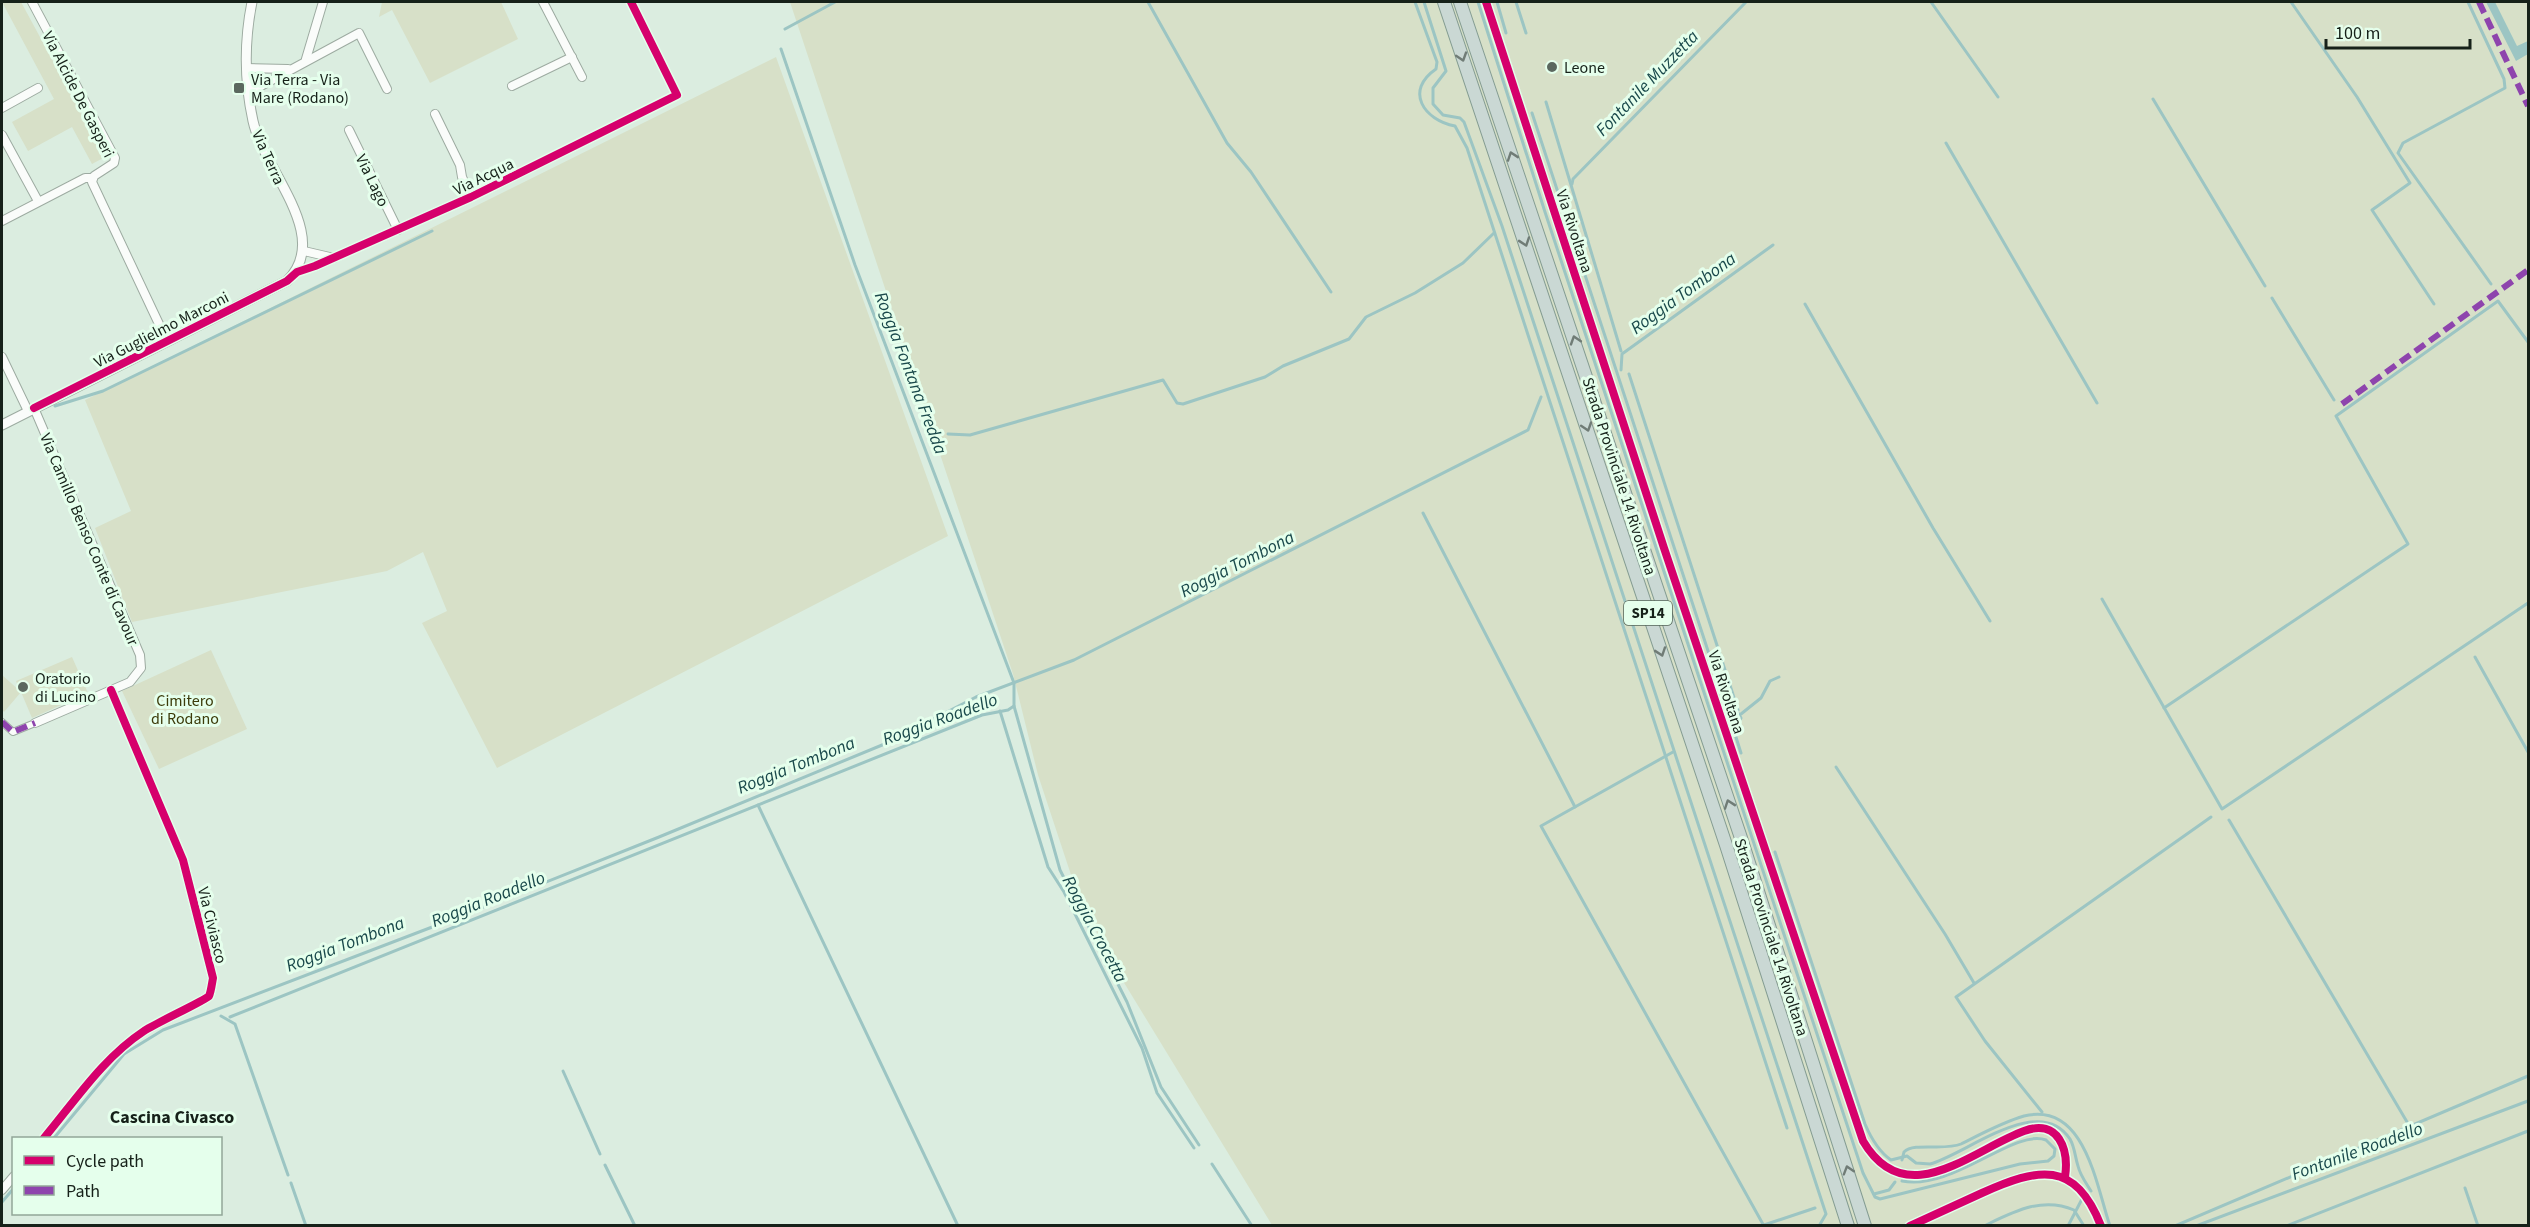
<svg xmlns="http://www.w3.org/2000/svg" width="2530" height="1227" viewBox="0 0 2530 1227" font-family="'Source Sans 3',sans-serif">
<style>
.green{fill:#d7e0c8}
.water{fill:#9cc5c3}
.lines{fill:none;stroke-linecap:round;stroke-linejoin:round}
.stream{stroke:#9cc5c3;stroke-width:3}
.pedestrian-casing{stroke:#9daba1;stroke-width:8}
.minor-casing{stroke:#9daba1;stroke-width:10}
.tertiary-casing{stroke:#9daba1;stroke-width:11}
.trunk-casing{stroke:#849c92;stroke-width:14}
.pedestrian{stroke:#fafcfa;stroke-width:6}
.minor{stroke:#fafcfa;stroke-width:8}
.tertiary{stroke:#fafcfa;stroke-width:9}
.trunk{stroke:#cad8d4;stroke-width:12}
.quiet{stroke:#8e44ad;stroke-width:6;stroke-dasharray:12 6;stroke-linecap:butt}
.cycleway-casing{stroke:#e5ffec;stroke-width:11}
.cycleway{stroke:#d6006c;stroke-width:8}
.oneway{stroke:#707c76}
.poi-dot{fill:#5b685f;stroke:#e5ffec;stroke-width:2}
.labels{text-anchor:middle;stroke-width:6;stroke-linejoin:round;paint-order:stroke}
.shield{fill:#e5ffec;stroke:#546458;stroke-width:1.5}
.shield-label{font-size:15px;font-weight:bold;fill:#162119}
.poi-label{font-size:16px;fill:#162119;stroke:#e5ffec;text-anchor:start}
.street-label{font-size:16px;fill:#162119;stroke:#e5ffec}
.park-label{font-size:16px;fill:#3c3b0a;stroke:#e5ffec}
.water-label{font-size:18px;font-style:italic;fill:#1a494b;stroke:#e5ffec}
.neighbourhood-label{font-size:18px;font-weight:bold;fill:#162119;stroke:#e5ffec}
</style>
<rect width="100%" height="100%" fill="#dbede0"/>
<g class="green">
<polygon points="2,2 21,2 105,157 92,164 72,127 28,151 12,122 54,99"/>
<polygon points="382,2 501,2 518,39 430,83 392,10 379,17"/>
<polygon points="790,2 2528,2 2528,1225 1272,1225 1112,963 1076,890 1038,775 1013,674"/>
<polygon points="776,57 948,536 497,768 422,623 447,611 423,552 387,571 132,622 95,528 131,511 85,400"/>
<polygon points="211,650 247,729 159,769 122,691"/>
<polygon points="72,657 88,693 32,718 21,692 4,712 2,709 2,675 20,691 16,681"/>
</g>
<polygon class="water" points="2486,2 2495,2 2517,46 2528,41 2528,54 2516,61"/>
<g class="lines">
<g class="stream">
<polyline points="1148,2 1227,143 1251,172 1331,292"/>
<path d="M1415 2 1437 62 1436 69C1404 91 1424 120 1455 126L1467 148 1787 1128"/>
<polyline points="1424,2 1446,71 1433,88 1433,104 1443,115 1460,118 1464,122 1502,226 1826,1214 1819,1226"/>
<path d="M1478 2 1545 212 1863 1173 1875 1197 1880 1199 2020 1164 2048 1161 2054 1156 2055 1149 2046 1140C2014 1128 1953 1191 1902 1181"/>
<polyline points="1497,2 1506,33"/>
<polyline points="1516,2 1526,33"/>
<polyline points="1931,2 1998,97"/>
<polyline points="2291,2 2357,97 2410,183 2372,210 2434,304"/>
<polyline points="2468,2 2504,79 2505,88 2403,143 2398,153 2491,284"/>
<polyline points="785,29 835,2"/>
<polyline points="781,49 855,265 1014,683 1014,706"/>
<polyline points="2153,99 2265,286"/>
<polyline points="1546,102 1621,351"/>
<polyline points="1532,113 1728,712 1738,713 1741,718 1734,731 1741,753"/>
<polyline points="1946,143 2097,403"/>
<polyline points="1572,184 1573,179 1746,2"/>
<polyline points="2272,298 2334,400"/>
<polyline points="1805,304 1933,528 1990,621"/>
<polyline points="1621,370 1622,354 1773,245"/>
<polyline points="1629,374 1738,710"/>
<polyline points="55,406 103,391 432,231"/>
<polyline points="948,434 970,435 1163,380 1177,403 1183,404 1265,377 1283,366 1349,339 1366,317 1415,293 1463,263 1494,233"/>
<polyline points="1423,513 1575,807"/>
<polyline points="2102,599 2222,809 2528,603"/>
<polyline points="2475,657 2528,752"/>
<polyline points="2164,708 2408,544 2336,416 2498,301 2528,342"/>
<polyline points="1000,711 1048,867 1064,892 1142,1048 1157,1093 1194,1148"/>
<polyline points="1741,714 1761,698 1770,681 1779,677"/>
<polyline points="1673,752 1541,826 1764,1226"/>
<polyline points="1836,767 1945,934 1974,983"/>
<polyline points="758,805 958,1226"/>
<polyline points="2229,820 2410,1127"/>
<path d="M1775 852 1865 1124C1871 1138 1878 1151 1891 1160L1907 1156 1916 1163 1930 1164C1967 1154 2039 1092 2070 1139 2075 1148 2075 1157 2078 1166 2080 1175 2086 1183 2091 1191"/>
<polyline points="221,1016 235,1024 288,1175"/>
<polyline points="230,1017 982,715 1008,710 1014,706 1060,870 1127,1002 1161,1087 1199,1145"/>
<polyline points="563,1071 600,1154"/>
<polyline points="2042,1112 1985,1041 1956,997 2211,817"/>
<polyline points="54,1138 124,1054 163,1030 461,916 659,837 887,743 976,697 1074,660 1528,430 1541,397"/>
<path d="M1902 1160 1904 1152C1914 1142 1945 1151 1961 1144 1981 1134 2003 1122 2024 1116 2085 1101 2096 1185 2110 1226"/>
<polyline points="1212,1164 1252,1226"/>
<polyline points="605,1165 635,1226"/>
<polyline points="291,1183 306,1226"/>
<polyline points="2465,1188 2478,1226"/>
<polyline points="1874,1194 1889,1190 1895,1182"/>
<polyline points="2,1202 14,1188"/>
<polyline points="1764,1225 1815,1208"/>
<path d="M1984 1226C2013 1212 2042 1196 2074 1210L2084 1226"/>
<polyline points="2068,1226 2082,1199"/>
<polyline points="2175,1226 2528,1076"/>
<polyline points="2196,1226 2528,1101"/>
<polyline points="2286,1226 2528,1131"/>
</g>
<g class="pedestrian-casing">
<polyline id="pedestrian" points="2,722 13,732 35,723"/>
</g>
<g class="minor-casing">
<g id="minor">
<polyline points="32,2 115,158 114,163 94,176 92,182 167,341"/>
<polyline points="543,2 582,77"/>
<path d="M1486 2 1664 548 1863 1141C1906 1214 1972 1150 2024 1131 2059 1118 2069 1150 2065 1177"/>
<polyline points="306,59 323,2"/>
<polyline points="246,68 288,69"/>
<polyline points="512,86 572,57"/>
<polyline points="248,93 359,33 387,89"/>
<polyline points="2,108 38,88"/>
<polyline points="435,114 460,165 462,177 471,197"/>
<polyline points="349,130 398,230"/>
<polyline points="2,135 38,201"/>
<polyline points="2,221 85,178 92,178"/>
<polyline points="304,251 334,258"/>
<polyline points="297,272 315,266 471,197 677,95 631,2"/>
<polyline points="2,357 28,411"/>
<polyline points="34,408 140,655 141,668 130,682 35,723"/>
<path d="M44 1138C75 1101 103 1058 144 1031 154 1024 206 1000 209 996 211 992 212 983 213 978L183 860 111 690"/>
<polyline points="2,1190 14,1176"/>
<path d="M1910 1226C1934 1215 1958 1204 1982 1193 2038 1168 2075 1159 2101 1226"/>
</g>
</g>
<g class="tertiary-casing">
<path id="tertiary" d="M2 425 287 281C333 236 264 171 253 121 244 80 244 42 252 2"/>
</g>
<g class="trunk-casing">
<g id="trunk">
<polyline points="1444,2 1726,845 1848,1226"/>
<polyline points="1460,2 1741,838 1865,1226"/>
</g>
</g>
<use href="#pedestrian" class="pedestrian"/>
<use href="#minor" class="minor"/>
<use href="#tertiary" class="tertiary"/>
<use href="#trunk" class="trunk"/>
<g class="quiet">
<polyline points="2479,2 2528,106"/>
<polyline points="2342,404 2528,270"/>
<polyline points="2,722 13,732 35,723"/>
</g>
<g class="cycleway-casing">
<g id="cycleway">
<path d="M1486 2 1664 548 1863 1141C1906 1214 1972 1150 2024 1131 2059 1118 2069 1150 2065 1177"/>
<polyline points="34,408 287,281 297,272 315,266 471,197 677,95 631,2"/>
<path d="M44 1138C75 1101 103 1058 144 1031 154 1024 206 1000 209 996 211 992 212 983 213 978L183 860 111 690"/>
<path d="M1910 1226C1934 1215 1958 1204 1982 1193 2038 1168 2075 1159 2101 1226"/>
</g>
</g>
<use href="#cycleway" class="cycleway"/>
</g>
<defs><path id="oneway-chevron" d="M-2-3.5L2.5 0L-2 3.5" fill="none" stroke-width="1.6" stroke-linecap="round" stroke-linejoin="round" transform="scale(1.5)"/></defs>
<g class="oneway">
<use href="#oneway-chevron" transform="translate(1462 57) rotate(72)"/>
<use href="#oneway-chevron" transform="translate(1512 156) rotate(-109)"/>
<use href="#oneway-chevron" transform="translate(1525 242) rotate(71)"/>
<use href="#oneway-chevron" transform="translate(1575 340) rotate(-108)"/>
<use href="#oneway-chevron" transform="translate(1587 427) rotate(72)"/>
<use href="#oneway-chevron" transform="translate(1661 652) rotate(71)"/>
<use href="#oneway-chevron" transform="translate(1729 804) rotate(-109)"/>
<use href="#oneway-chevron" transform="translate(1848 1170) rotate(-107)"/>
</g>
<g class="poi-dot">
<circle cx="1552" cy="67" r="6"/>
<rect x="233" y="82" width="12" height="12" rx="3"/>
<circle cx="23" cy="687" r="6"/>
</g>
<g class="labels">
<rect class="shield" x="1624" y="601" width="48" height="24" rx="4.5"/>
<g class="shield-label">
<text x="1648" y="618">SP14</text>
</g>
<g class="poi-label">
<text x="1564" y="73">Leone</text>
<text x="251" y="85">Via Terra - Via<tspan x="251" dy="18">Mare (Rodano)</tspan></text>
<text x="35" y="684">Oratorio<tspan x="35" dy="18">di Lucino</tspan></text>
</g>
<g class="street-label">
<text transform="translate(79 94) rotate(63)" y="6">Via Alcide De Gasperi</text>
<text transform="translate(269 157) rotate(66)" y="6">Via Terra</text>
<text transform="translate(483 176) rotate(-26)" y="6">Via Acqua</text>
<text transform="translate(373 180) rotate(64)" y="6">Via Lago</text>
<text transform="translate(1575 231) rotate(72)" y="6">Via Rivoltana</text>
<text transform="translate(161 329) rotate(-27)" y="6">Via Guglielmo Marconi</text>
<text transform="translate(1620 476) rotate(72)" y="6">Strada Provinciale 14 Rivoltana</text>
<text transform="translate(90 539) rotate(67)" y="6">Via Camillo Benso Conte di Cavour</text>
<text transform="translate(1727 692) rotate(72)" y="6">Via Rivoltana</text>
<text transform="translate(213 925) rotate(76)" y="6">Via Civiasco</text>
<text transform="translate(1772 937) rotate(72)" y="6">Strada Provinciale 14 Rivoltana</text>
</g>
<g class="park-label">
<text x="185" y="706">Cimitero<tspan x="185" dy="18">di Rodano</tspan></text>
</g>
<g class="water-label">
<text transform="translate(1647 83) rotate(-46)" y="6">Fontanile Muzzetta</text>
<text transform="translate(1683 293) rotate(-36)" y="6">Roggia Tombona</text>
<text transform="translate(911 373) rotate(69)" y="6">Roggia Fontana Fredda</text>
<text transform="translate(1237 564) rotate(-27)" y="6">Roggia Tombona</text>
<text transform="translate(940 719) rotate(-20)" y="6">Roggia Roadello</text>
<text transform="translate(796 765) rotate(-22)" y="6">Roggia Tombona</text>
<text transform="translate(488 899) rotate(-22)" y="6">Roggia Roadello</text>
<text transform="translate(1095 929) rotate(62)" y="6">Roggia Crocetta</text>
<text transform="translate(345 944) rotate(-21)" y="6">Roggia Tombona</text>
<text transform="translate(2357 1151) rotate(-20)" y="6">Fontanile Roadello</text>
</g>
<g class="neighbourhood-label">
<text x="172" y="1123">Cascina Civasco</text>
</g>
</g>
<rect width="2530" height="1227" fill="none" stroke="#162119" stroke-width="6"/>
<rect x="12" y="1137" width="210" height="78" fill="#e5ffec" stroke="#92a698" stroke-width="1.5"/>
<rect x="24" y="1156" width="30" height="9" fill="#d6006c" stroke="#92a698" stroke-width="1.5"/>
<text x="66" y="1167" font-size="18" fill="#162119">Cycle path</text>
<rect x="24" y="1186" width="30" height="9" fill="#8e44ad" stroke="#92a698" stroke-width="1.5"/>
<text x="66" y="1197" font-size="18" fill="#162119">Path</text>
<path d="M2326 39v9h144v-9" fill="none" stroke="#162119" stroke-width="3"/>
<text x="2335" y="39" font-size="18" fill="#162119" stroke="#e5ffec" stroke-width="4.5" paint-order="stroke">100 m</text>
</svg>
